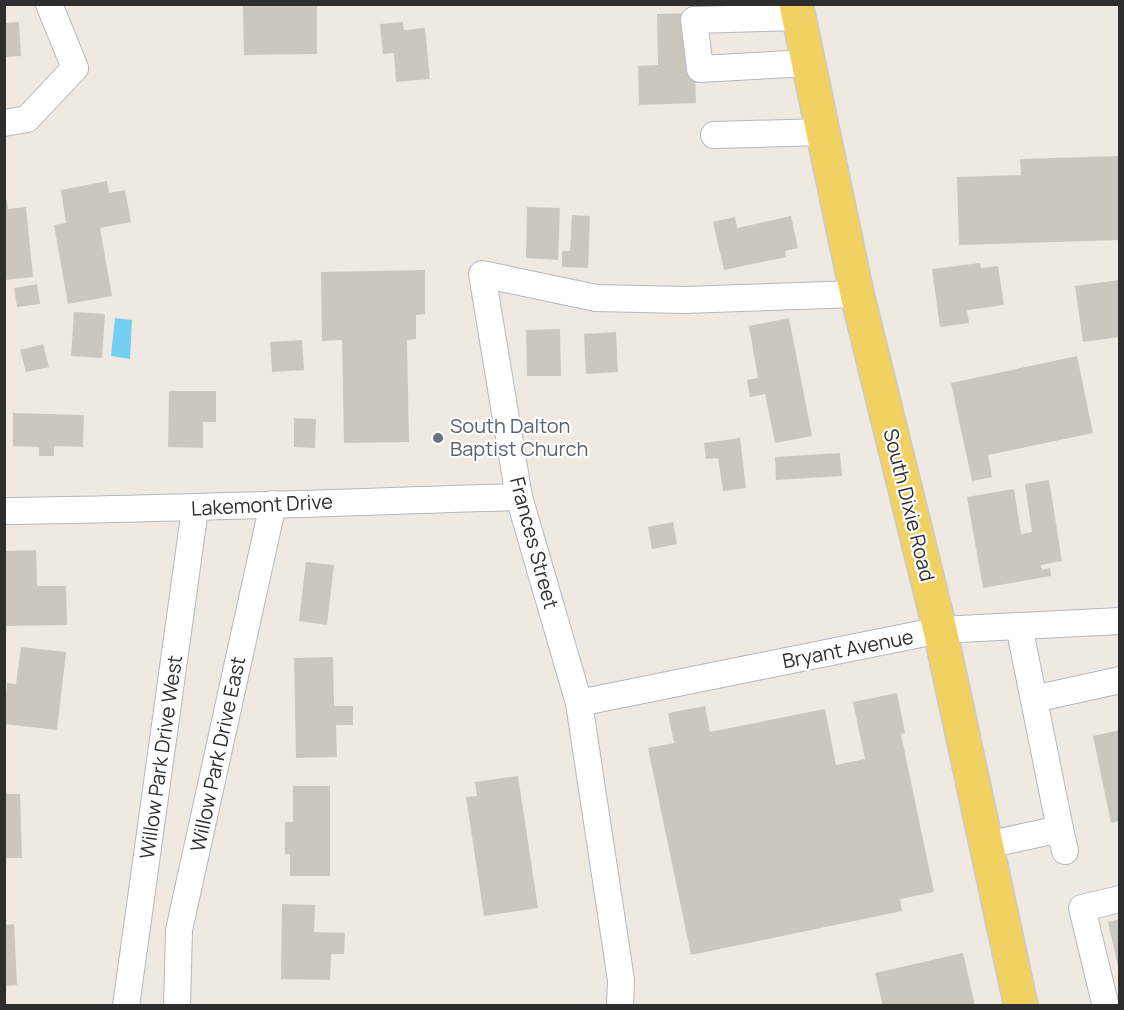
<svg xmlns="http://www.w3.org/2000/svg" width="1124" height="1010" viewBox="0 0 1124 1010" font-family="Manrope,sans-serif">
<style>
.water{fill:#75cff0}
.building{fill:#cbc7bf}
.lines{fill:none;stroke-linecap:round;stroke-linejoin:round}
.minor-casing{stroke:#b4b7c1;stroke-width:28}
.major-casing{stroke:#c9c9c9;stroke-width:36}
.minor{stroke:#fff;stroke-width:26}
.major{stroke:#f2d163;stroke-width:33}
.worship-dot{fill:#6b7280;stroke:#fff;stroke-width:2}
.labels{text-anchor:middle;stroke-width:4.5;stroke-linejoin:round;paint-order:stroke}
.worship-label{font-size:20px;fill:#5b616d;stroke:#fff;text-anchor:start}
.street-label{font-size:20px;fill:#2e2e2e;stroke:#fff}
</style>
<rect width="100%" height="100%" fill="#efe9e1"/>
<polygon class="water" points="115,318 132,320 130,359 111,356"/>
<g class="building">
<polygon points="243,5 317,5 317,54 244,55"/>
<polygon points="693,13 696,103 639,105 638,66 658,65 657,14"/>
<polygon points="19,22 21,56 4,57 4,23"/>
<polygon points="403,22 404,30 425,28 430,79 396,82 394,53 383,54 380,24"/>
<polygon points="1120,156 1120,240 959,245 957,177 1021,175 1020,159"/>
<polygon points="107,181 109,193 125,190 131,222 100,228 112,296 68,304 54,225 66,223 61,190"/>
<polygon points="4,200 7,200 8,209 26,207 33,277 4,280"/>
<polygon points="527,207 560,208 558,260 526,258"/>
<polygon points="572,215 590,216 588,268 562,267 562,251 570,251"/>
<polygon points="791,216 798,248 785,251 786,257 724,270 713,222 735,217 737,228"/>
<polygon points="980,263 981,268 998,266 1004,305 967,310 969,323 940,327 932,269"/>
<polygon points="425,270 425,314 416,315 416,339 407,340 409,442 344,443 342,340 322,341 321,272"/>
<polygon points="1120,280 1120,337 1083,342 1075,286"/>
<polygon points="37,284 40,304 17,307 14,288"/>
<polygon points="74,312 105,314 102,358 71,356"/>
<polygon points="789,318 812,436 775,443 765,394 750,397 747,380 758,378 749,326"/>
<polygon points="560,329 561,376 527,376 526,330"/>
<polygon points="616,332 618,372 586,374 584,334"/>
<polygon points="302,340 304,370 272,372 270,342"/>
<polygon points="43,344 49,367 26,372 20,350"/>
<polygon points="1077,356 1093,433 988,455 992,477 972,481 951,383"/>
<polygon points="169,391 216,391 216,422 203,422 203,448 168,447"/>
<polygon points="13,413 84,415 83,447 54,446 54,456 39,456 39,447 13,446"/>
<polygon points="294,418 316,419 315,448 294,447"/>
<polygon points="740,438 746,488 723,491 718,458 706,459 704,443"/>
<polygon points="840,453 842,476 776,480 775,457"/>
<polygon points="1049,480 1062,561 1041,565 1042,570 1050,568 1051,576 983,588 967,497 1014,489 1021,534 1032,532 1025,484"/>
<polygon points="673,522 677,544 652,549 648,527"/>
<polygon points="36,550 37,586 66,586 67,625 5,626 5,551"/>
<polygon points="306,562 334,565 327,625 299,621"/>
<polygon points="21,647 66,652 57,730 4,724 7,683 16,684"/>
<polygon points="333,657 334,706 353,706 353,725 336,725 337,757 296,758 294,658"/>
<polygon points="897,693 905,733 901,734 934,892 900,899 902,911 691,955 648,748 674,743 668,713 705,706 710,732 825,709 836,765 865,759 853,702"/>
<polygon points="1120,730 1120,821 1111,823 1093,736"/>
<polygon points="518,776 538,908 484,916 466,797 477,796 475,782"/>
<polygon points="293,786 330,786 330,876 290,876 290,854 285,854 285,822 293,822"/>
<polygon points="4,794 20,794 22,858 4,858"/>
<polygon points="282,904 315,905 314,932 345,933 344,954 331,954 330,980 281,979"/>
<polygon points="1120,919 1120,971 1119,971 1108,922"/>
<polygon points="14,924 17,985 4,986 4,925"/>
<polygon points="963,953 975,1006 883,1006 875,973"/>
</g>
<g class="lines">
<g class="minor-casing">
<g id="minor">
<polyline points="799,17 694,20 700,69 809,63"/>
<polyline points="4,123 27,119 75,68 49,4"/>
<polyline points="714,135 823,132"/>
<path d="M4 511C176 509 347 502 519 497"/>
<polyline points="1034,699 1120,680"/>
<polyline points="579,703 940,630 1120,621"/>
<polyline points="1060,829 1065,851"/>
<polyline points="987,845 1060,829 1019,626"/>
<polyline points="1105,1003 1082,908 1120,899"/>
<polyline points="126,1006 195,509"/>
<polyline points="177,1006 179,930 273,504"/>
<polyline points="620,1006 621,980 579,703 519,497 482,274 596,298 684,300 857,294"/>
</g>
</g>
<g class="major-casing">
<polyline id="major" points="796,4 857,294 940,630 1021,1006"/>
</g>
<use href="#minor" class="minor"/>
<use href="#major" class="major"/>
</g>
<circle class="worship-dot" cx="438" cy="438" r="6"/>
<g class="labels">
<g class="worship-label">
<text x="450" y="433">South Dalton<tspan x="450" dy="23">Baptist Church</tspan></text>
</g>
<g class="street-label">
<text transform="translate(262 505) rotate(-3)" y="7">Lakemont Drive</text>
<text transform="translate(909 505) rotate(76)" y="7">South Dixie Road</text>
<text transform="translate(534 543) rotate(75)" y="7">Frances Street</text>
<text transform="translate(848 649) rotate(-11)" y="7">Bryant Avenue</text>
<text transform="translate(218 754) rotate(-78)" y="7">Willow Park Drive East</text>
<text transform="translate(161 757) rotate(-82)" y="7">Willow Park Drive West</text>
</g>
</g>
<rect width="1124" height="1010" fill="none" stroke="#2e2e2e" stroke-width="12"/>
</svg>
